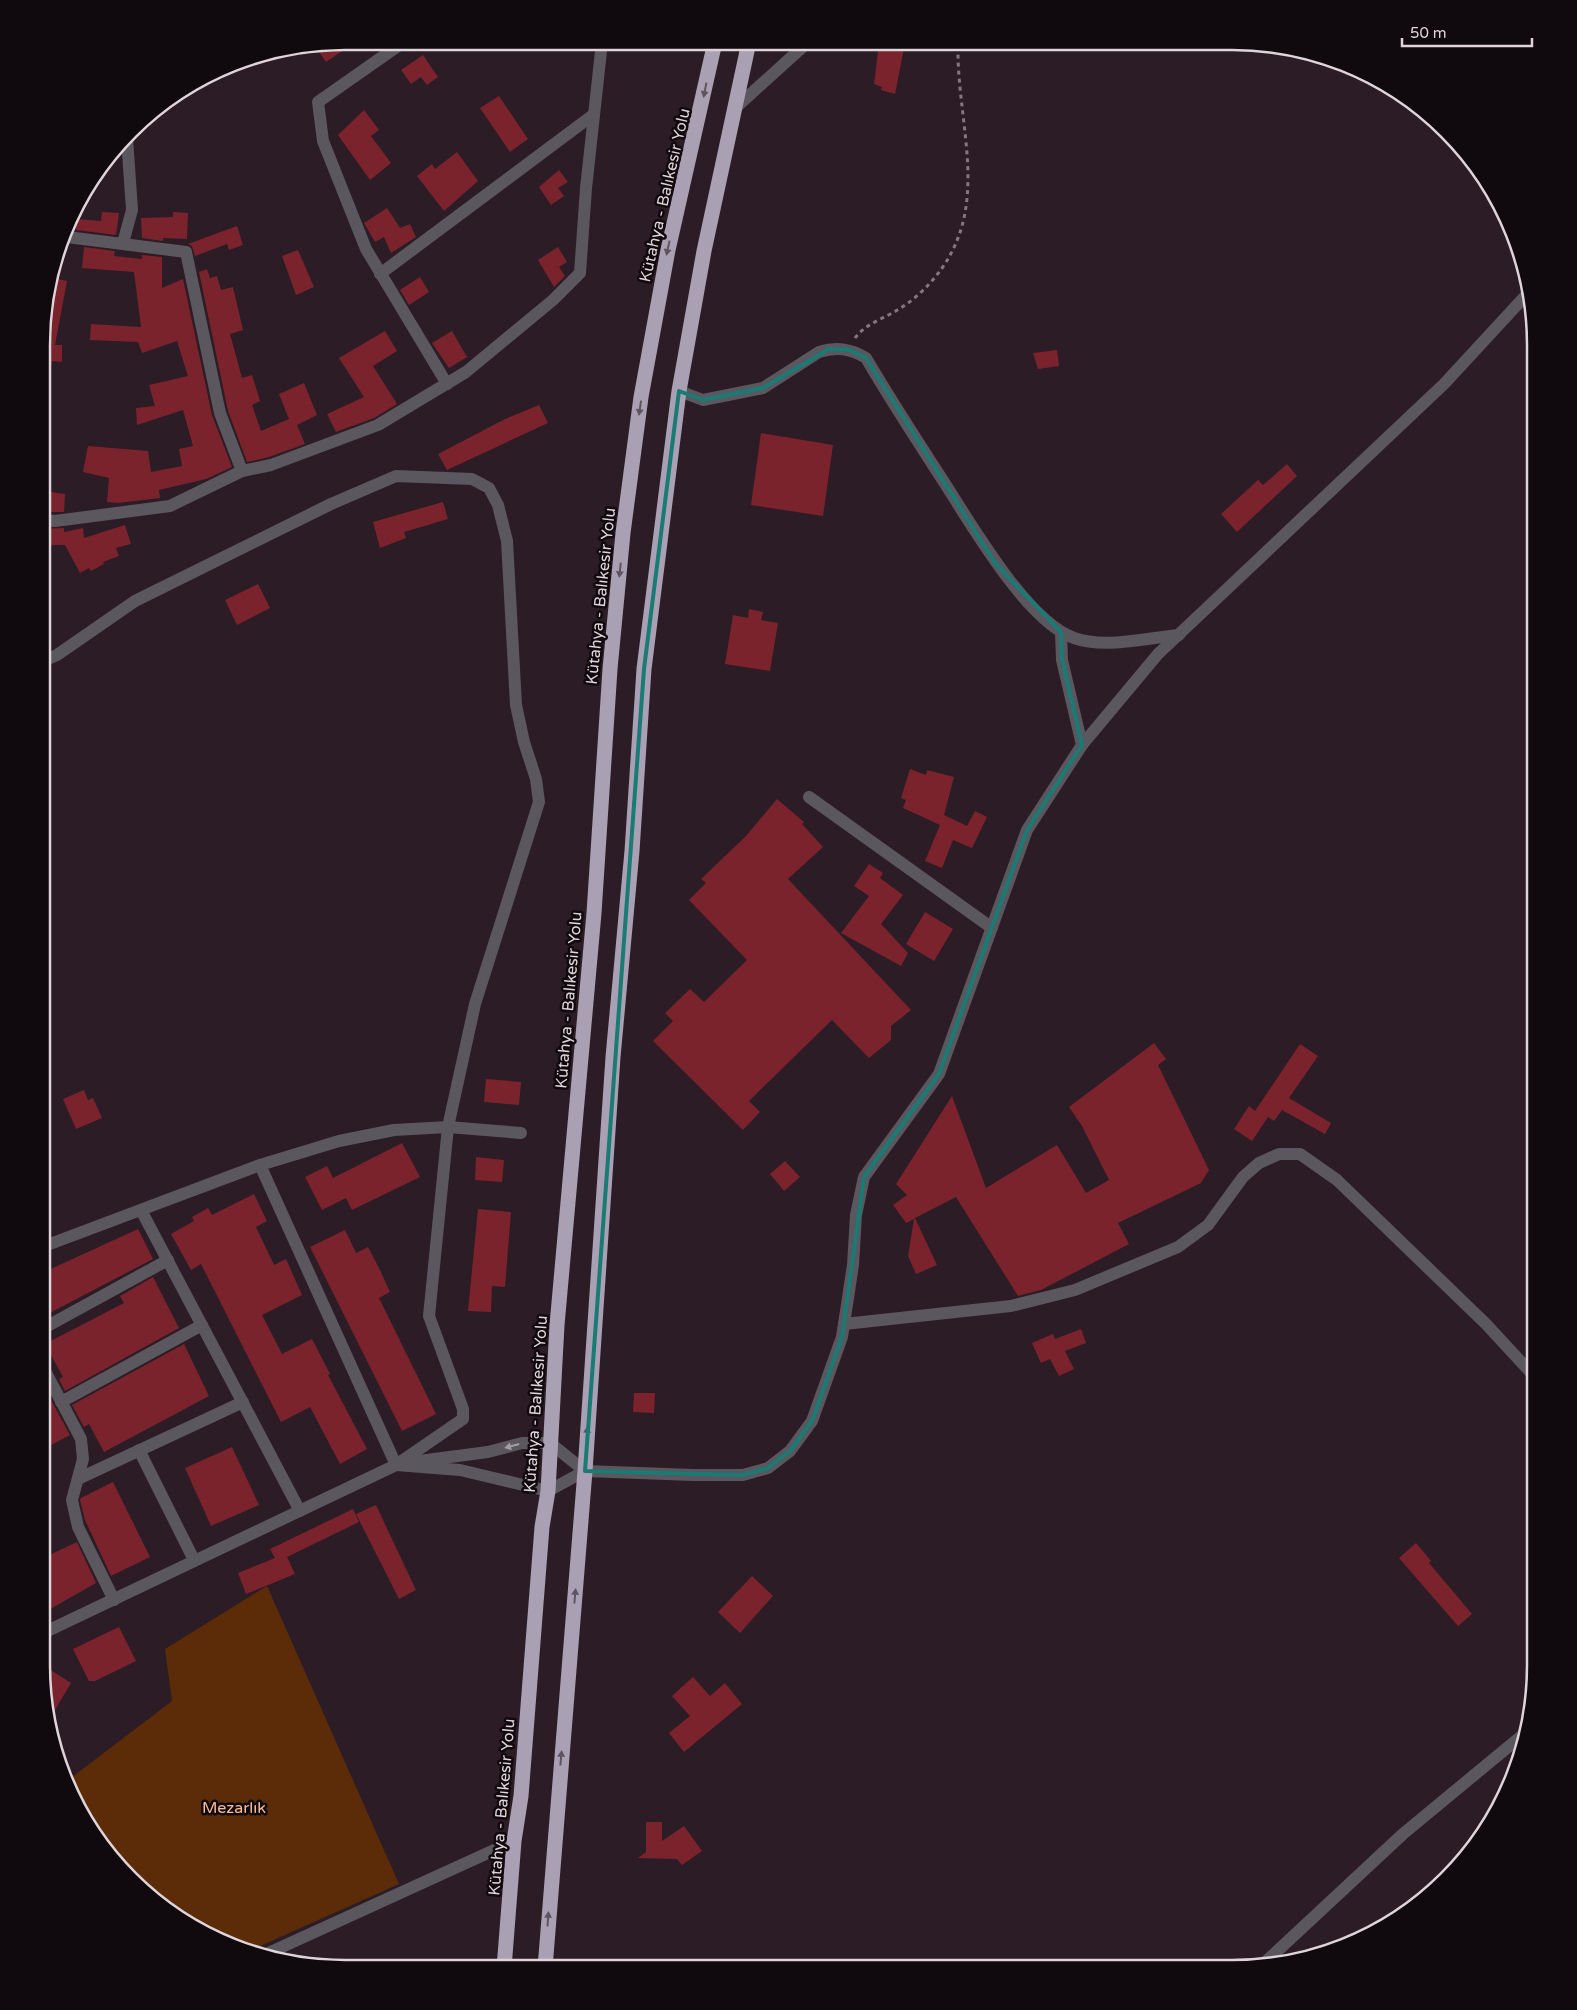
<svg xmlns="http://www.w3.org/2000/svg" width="1577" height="2010" viewBox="0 0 1577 2010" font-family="'Varela Round',sans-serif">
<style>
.green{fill:#5c2c08}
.building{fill:#7b232d}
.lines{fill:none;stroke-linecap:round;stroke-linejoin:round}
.path{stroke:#85777e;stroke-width:3;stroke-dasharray:4 4;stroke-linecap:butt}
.minor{stroke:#5b575e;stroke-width:12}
.highway{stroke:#aaa0b3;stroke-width:15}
.oneway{fill:#5d5460}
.oneway2{fill:#a49ca2}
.marked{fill:none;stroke:#197b73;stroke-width:4;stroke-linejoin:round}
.labels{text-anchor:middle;stroke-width:5;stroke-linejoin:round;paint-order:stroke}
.street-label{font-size:16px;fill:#dfd4d9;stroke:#10090d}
.park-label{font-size:16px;fill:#fbbb94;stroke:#10090d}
.rim{fill:none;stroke:#dfd4d9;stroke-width:2.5}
</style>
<rect width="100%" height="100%" fill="#2c1c25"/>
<polygon class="green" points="267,1586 399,1884 247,1952 177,1918 117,1865 82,1816 67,1781 172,1701 165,1649"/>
<g class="building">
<polygon points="345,41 357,41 326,62 315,46"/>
<polygon points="879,43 905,43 895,94 881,90 882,87 874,84"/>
<polygon points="423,55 438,77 427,85 421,77 411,84 401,70"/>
<polygon points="499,96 528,139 510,152 480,108"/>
<polygon points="364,110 379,130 371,136 391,163 370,180 338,135"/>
<polygon points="457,152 478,181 444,211 417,176 432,164 435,169"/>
<polygon points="559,170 568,182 558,188 564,196 551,205 539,187"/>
<polygon points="387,208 400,228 410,224 416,237 391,253 384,237 375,242 364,223"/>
<polygon points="102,212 119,213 116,235 76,230 76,219 101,221"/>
<polygon points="173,212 188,213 187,239 163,238 163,241 142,238 141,218 173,217"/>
<polygon points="237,226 243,245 229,250 227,244 195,256 192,246 188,244"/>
<polygon points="84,247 115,251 114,256 142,259 142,255 162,257 162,288 183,279 212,415 232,467 206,479 159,490 160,498 118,503 107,502 109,478 83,472 88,446 148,451 151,472 182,466 179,449 193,446 183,410 137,425 136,408 155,406 149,385 188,376 177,341 142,353 138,342 90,340 91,324 141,327 134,272 82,268"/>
<polygon points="558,247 567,262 559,267 565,276 554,287 538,260"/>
<polygon points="298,250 314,287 296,295 282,256"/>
<polygon points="207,269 210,278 217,276 221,290 233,287 243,330 230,334 242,378 252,375 260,401 252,405 261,431 289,419 279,394 304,383 317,415 297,425 305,444 269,457 247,462 228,411 199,272"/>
<polygon points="420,277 429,292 409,305 400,290"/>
<polygon points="53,278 67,281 55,345 62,345 62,362 52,361 51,368 44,367 44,305"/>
<polygon points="385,331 397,351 373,366 397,404 374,418 336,432 327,414 364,397 339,358"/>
<polygon points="452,331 467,357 449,368 432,343"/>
<polygon points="1057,350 1059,366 1038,369 1033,353"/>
<polygon points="539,405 548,423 447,470 438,454 505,419"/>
<polygon points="761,433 833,445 823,516 751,505"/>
<polygon points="1287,464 1297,476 1237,532 1221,514 1258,480 1263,485"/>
<polygon points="51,492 65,494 64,512 50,512"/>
<polygon points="443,502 448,519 404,532 406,538 380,548 373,522"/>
<polygon points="125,525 131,544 116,548 119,556 103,562 104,564 91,571 89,568 80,573 65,545 43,545 43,529 64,528 64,532 83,528 84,538"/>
<polygon points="258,584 270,608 237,625 225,600"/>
<polygon points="749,609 763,612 761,620 778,623 770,671 725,664 733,615 748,618"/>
<polygon points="910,769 926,775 927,770 954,777 944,815 967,826 975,811 987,817 972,848 953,840 942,868 925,861 940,825 903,808 906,800 901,798"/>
<polygon points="777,799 804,822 802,824 823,847 788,879 911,1010 891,1026 891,1040 869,1058 832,1020 749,1101 760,1112 743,1130 653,1041 673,1021 665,1013 690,989 704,1002 747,960 689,900 706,883 701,879 746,836"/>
<polygon points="869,864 883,873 880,878 903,895 881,924 908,953 901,966 841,933 869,896 854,886"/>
<polygon points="925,912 953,929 934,961 906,944"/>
<polygon points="1154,1043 1166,1059 1158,1065 1209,1170 1201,1183 1118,1223 1129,1244 1041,1290 1018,1296 956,1197 915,1218 937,1265 916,1274 908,1256 914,1219 906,1223 893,1205 907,1195 896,1184 952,1096 986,1188 1057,1145 1086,1193 1109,1180 1082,1126 1069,1107"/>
<polygon points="1300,1044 1318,1056 1289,1098 1331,1123 1325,1134 1282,1110 1274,1121 1268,1117 1252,1141 1234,1129 1249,1106 1255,1111"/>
<polygon points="486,1079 521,1082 519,1105 484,1102"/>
<polygon points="84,1090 88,1100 93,1098 102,1118 76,1129 63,1099"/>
<polygon points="402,1143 420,1177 352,1210 346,1198 322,1210 305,1177 327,1166 333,1178"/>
<polygon points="476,1157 504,1160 502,1182 475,1180"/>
<polygon points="785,1161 800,1177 784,1191 770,1174"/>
<polygon points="254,1194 267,1221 256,1227 274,1265 286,1259 302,1295 262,1315 282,1354 312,1339 330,1374 328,1375 367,1449 340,1464 310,1407 281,1422 201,1264 191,1270 171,1234 194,1221 192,1217 208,1208 212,1215"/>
<polygon points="478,1209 511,1212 505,1287 492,1286 491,1312 468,1311"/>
<polygon points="138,1229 153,1259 42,1317 42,1273"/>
<polygon points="345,1230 356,1253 368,1247 380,1270 390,1292 379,1298 436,1414 402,1431 310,1247"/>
<polygon points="153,1277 179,1328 65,1391 59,1379 63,1377 45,1344 124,1303 120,1296"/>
<polygon points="1081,1329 1086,1343 1065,1351 1074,1369 1059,1376 1050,1359 1041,1363 1032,1343 1053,1334 1055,1339"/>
<polygon points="184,1344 209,1396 104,1452 89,1424 84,1427 72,1405"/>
<polygon points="44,1387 70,1435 42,1450 42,1388"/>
<polygon points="634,1393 655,1393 654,1413 633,1412"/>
<polygon points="232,1447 259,1505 211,1526 185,1468"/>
<polygon points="113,1482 150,1557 111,1576 85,1520 80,1500 81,1498"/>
<polygon points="376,1505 416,1590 399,1599 356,1514"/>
<polygon points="353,1509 359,1522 287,1557 295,1574 246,1594 238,1573 275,1558 270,1549"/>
<polygon points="77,1542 96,1583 52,1608 41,1589 41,1559"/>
<polygon points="1416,1543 1431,1561 1429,1563 1472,1614 1458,1626 1399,1558"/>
<polygon points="752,1576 773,1596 740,1633 718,1612"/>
<polygon points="119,1627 136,1661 95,1681 89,1681 73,1649"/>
<polygon points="41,1664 71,1683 49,1720 41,1665"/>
<polygon points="693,1677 710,1696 725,1683 742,1704 684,1752 669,1733 690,1716 672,1696"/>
<polygon points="646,1822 662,1822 662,1841 684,1826 702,1851 682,1865 677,1859 638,1858 646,1852"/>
</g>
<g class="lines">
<path class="path" d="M855 338C865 324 885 318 899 309 911 302 922 292 931 282 995 210 956 127 958 43"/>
<g class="minor">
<polyline points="405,41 318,102 323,141 366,249 447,384"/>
<polyline points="733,110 807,43"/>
<polyline points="67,237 186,252 220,413 242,471"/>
<polyline points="123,243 132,210 127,138"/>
<polyline points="380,274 593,115"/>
<path d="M679 391 703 400 763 388 819 352C836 347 850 348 866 358 890 399 916 439 942 479 970 522 1026 621 1074 638 1105 649 1146 638 1179 635"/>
<polyline points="43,520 55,521 170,506 242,471 271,465 378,425 466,372 553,300 580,273 586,188 602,42"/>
<polyline points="1061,632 1062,660 1082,745"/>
<polyline points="809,797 992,928"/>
<polyline points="260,1165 396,1465"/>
<polyline points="141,1210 300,1511"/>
<polyline points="42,1247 260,1165 339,1141 394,1130 448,1127 521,1133"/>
<polyline points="844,1324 1011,1306 1075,1290 1178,1247 1208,1225 1243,1177 1259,1163 1279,1154 1300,1154 1337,1180 1486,1324 1535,1377"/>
<polyline points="42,1329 168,1260"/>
<polyline points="42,1365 81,1439 83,1459 72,1500 78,1527 114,1600"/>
<polyline points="61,1402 202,1325"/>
<polyline points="139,1450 194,1560"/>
<polyline points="419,1461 488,1452 522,1443 550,1443 585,1471"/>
<polyline points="396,1465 460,1470 548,1491 585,1471 693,1475 743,1475 768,1468 790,1451 812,1421 842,1337 853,1265 856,1215 864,1177 939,1074 1027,830 1082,745 1158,654 1444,384 1529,292"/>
<polyline points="80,1478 243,1402"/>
<polyline points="41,1634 396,1465 463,1419 463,1409 429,1316 448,1127 475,1004 539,802 536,779 524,742 516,705 507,541 498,505 489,488 472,479 396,476 331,504 135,601 57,655 43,661"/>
<polyline points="262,1956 514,1841"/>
<polyline points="1260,1967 1404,1833 1525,1733"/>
</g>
<g class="highway">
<polyline points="504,1968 514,1841 521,1796 542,1527 548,1491 557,1325 594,913 610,669 623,533 641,397 668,250 715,42"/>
<polyline points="545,1968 585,1471 613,1057 632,851 644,669 679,391 704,251 749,42"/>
</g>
</g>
<defs><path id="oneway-solid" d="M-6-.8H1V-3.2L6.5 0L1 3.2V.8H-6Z" transform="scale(1.25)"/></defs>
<g class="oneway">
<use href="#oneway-solid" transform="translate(705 90) rotate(101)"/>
<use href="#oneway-solid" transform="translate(668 248) rotate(102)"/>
<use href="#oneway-solid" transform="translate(640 408) rotate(98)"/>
<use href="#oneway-solid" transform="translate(620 570) rotate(96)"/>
<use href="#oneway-solid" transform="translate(587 1434) rotate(-87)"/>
<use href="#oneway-solid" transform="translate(575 1596) rotate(-85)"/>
<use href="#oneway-solid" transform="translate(561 1758) rotate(-85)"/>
<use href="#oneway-solid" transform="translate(548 1919) rotate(-86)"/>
</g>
<use class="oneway2" href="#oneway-solid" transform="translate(512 1446) rotate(165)"/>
<path class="marked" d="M829 349 850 350 866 358 995 563 1061 632 1062 660 1082 745 1027 830 939 1074 864 1177 842 1337 812 1421 790 1451 768 1468 743 1475 585 1471 644 669 679 391 703 400 763 388Z"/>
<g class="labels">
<g class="street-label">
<text transform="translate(664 195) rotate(-77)" y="6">Kütahya - Balıkesir Yolu</text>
<text transform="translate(600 596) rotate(-84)" y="6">Kütahya - Balıkesir Yolu</text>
<text transform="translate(568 1000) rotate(-85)" y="6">Kütahya - Balıkesir Yolu</text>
<text transform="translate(535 1404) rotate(-86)" y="6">Kütahya - Balıkesir Yolu</text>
<text transform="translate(501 1807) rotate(-85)" y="6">Kütahya - Balıkesir Yolu</text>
</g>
<g class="park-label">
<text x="234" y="1813">Mezarlık</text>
</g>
</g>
<path d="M0 0H1577V2010H0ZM345 50H1232A295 295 0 0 1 1527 345V1665A295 295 0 0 1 1232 1960H345A295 295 0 0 1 50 1665V345A295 295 0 0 1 345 50Z" fill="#10090d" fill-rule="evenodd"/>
<path class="rim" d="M345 50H1232A295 295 0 0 1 1527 345V1665A295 295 0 0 1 1232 1960H345A295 295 0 0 1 50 1665V345A295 295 0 0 1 345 50Z"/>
<path d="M1402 38v8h130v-8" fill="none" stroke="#dfd4d9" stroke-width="2.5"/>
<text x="1410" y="38" font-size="15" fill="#dfd4d9" stroke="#10090d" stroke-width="4" paint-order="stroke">50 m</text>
</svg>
